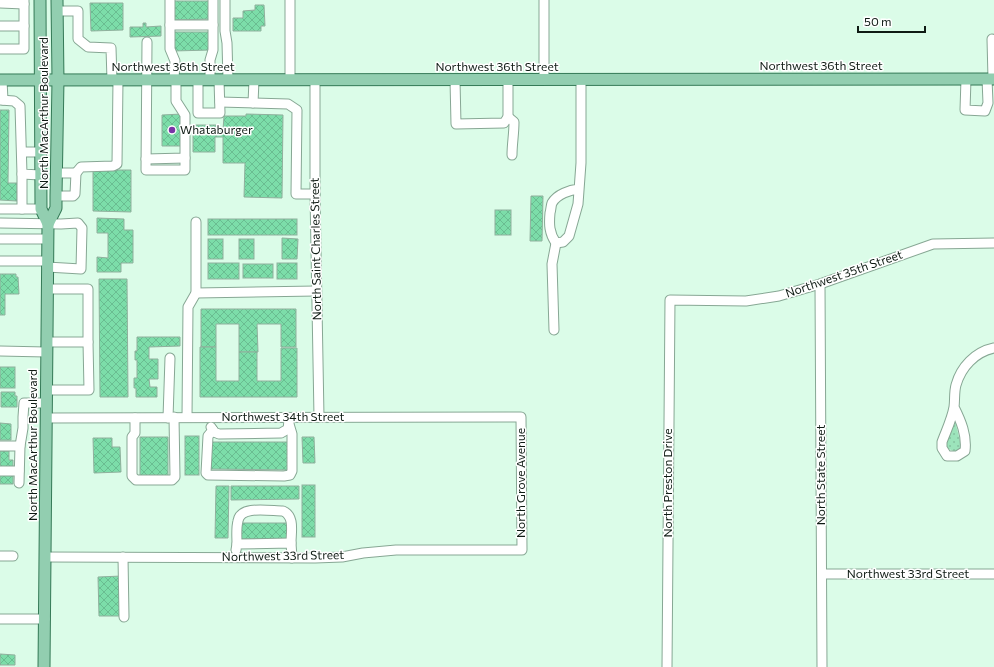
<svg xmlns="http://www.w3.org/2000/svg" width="994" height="667" viewBox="0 0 994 667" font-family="Commissioner,sans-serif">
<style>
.green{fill:url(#green-dots)}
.building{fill:url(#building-cross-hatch);stroke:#90b09d}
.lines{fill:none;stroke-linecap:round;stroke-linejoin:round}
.minor-casing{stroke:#87a794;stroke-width:11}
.major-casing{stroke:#357a57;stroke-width:13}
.minor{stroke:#fff;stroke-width:9}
.major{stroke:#92ceb0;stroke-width:11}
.poi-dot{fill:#7934a7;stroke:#fff;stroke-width:1.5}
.labels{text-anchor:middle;stroke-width:3;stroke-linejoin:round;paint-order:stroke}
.street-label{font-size:12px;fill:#0f1b14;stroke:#fff}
.poi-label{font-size:12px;fill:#0f1b14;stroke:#fff;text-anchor:start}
</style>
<defs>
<pattern id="green-dots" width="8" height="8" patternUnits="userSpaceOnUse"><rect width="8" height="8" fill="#9ce4bb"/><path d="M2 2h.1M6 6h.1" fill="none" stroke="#85c3a0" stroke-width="1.8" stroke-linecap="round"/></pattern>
<pattern id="building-cross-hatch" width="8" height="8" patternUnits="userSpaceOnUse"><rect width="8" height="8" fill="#7cdda9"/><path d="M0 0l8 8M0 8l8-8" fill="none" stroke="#6abd91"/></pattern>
</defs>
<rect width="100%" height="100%" fill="#dbfce8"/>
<polygon class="green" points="955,421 961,445 959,450 955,452 947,448 946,444"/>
<g class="building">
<polygon points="172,1 210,1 210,19 172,20"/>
<polygon points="90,3 123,3 123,30 91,31"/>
<polygon points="255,5 264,5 265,26 261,26 261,31 233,31 233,18 243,18 243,11 255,10"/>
<polygon points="143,23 146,23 146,27 161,26 161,36 130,37 130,27 143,27"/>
<polygon points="173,32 210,32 211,50 173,51"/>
<polygon points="0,110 9,110 8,183 17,183 17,201 0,200"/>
<polygon points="182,114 182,146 162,146 162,115"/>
<polygon points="246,114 283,115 282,198 244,197 245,163 223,163 223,137 215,137 215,152 193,152 193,125 216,125 216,133 219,133 219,130 223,130 224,116 246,116"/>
<polygon points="93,170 131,170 131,212 93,211"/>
<polygon points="531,196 543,196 542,241 530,241"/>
<rect x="495" y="210" width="16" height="25"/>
<polygon points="97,218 124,219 124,230 133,230 133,263 121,263 121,272 97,272 97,257 108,258 108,233 97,233"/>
<rect x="208" y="219" width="89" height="16"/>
<polygon points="282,238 298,239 297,259 282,259"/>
<rect x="208" y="239" width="15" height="20"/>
<rect x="239" y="239" width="15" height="20"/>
<rect x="208" y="263" width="31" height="16"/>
<rect x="277" y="263" width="20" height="16"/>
<rect x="243" y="264" width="30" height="14"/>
<polygon points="0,274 16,274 16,277 18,277 19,294 5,294 5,315 0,315"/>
<polygon points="99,279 127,279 128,397 100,397"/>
<polygon points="201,309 296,309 296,347 281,347 281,324 257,324 258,352 239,352 239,324 216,324 216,347 201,347"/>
<polygon points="137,337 180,337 180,346 149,347 149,359 158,359 158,379 149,379 150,387 157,387 157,397 136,397 136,388 134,388 134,378 137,378 137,360 135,360 135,351 137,351"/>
<polygon points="200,347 216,347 216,381 239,381 239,352 257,352 257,381 281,381 281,348 297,348 297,397 200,397"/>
<rect x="0" y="367" width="15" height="21"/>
<polygon points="1,392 15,392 15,396 17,396 17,407 1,407"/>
<polygon points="0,423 11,424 11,440 0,440"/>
<rect x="185" y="436" width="14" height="39"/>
<polygon points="140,437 168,437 168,476 140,477"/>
<polygon points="302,437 314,437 315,463 303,463"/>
<polygon points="93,438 112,438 112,447 120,447 121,472 94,473"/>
<polygon points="211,442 289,442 289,470 211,469"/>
<polygon points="0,451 9,451 9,460 13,460 13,467 0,467"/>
<polygon points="0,475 13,476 13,484 0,484"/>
<rect x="302" y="485" width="13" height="52"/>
<polygon points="216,486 229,486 228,538 215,538"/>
<polygon points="231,486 299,486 299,499 231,500"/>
<rect x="241" y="523" width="48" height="16"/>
<polygon points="122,576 122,616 99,616 98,577"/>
<polygon points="0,654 15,655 15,665 0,665"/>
</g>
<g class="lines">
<g class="minor-casing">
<g id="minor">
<polyline points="170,0 170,49 175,61 174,80"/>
<polyline points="225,0 225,31 227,43 228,80"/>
<polyline points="290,0 290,80"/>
<polyline points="544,0 544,80"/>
<polyline points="0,3 24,4"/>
<polyline points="58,11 78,11 78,39 88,47 111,48 112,80"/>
<polyline points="170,25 213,25"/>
<polyline points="0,26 24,26"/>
<polyline points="992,39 993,79"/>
<polyline points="147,42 146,170 185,170 185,158"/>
<polyline points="0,49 24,49 24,0"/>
<polyline points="966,79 965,110 985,111 988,103 987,79"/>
<polyline points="2,80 3,100"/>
<polyline points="198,80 198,113 220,113 219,80"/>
<polyline points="210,80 210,60 213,50 213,0"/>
<polyline points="315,80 315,194 319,417"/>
<polyline points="455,80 456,124 504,123 508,117 508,80"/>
<polyline points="0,100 14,101 20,106 22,174 40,175"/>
<polyline points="220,102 288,104 297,110 296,194 315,194"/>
<polyline points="253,103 254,80"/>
<path d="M508 117 514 122C514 134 512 144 512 155"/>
<polyline points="22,152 40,152"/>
<polyline points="146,159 185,158 185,115 176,101 176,80"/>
<polyline points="76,173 81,167 113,166 117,164 118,80"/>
<path d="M579 189C570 190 557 194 552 203 551 205 551 210 550 213 549 224 549 233 556 243L563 242 569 236 578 204 581 163V80"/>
<polyline points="56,196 73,196 75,194 76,173 57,173"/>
<polyline points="0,209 22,209 22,174"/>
<polyline points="22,209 41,209"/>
<polyline points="0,223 61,224 78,223 82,228 81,269 47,267"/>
<polyline points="0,239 48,239"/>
<polyline points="0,261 47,261"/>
<polyline points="820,284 822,667"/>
<polyline points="196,293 316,291"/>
<polyline points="554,330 552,264 556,243"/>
<polyline points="47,342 88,342 88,289 47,289"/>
<polyline points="0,351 46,352"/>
<polyline points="46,390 89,390 88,342"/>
<path d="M954 407C961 421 967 435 965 451L957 456H947L942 448V442C946 431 952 419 954 407 955 400 954 392 956 385 961 367 975 352 994 348"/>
<polyline points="187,417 188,307 196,293 196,222"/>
<polyline points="135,418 135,433 132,437 132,476 136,480 172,480 175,477 174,417"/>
<polyline points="168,418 170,358"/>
<polyline points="211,427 214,432 219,434 281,433 288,429 289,421"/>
<polyline points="213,430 208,436 206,473 208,475 284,476 290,475 292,471 292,434 289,424"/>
<polyline points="0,446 20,446"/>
<polyline points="0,471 19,471"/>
<polyline points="19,483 20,446 23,428 23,417 24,403 46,403"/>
<path d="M237 544C237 537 236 528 238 521 240 505 270 511 283 511 295 516 291 532 291 543"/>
<polyline points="236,550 237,544 291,543 292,558"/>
<polyline points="0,556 13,556"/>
<polyline points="45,557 315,558 342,557 363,553 396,550 522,550 521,417 46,418"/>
<polyline points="123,557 124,617"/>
<polyline points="822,574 994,574"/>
<polyline points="0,619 45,619"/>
<polyline points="667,667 670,300 746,301 779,296 820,284 933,244 994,243"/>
</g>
</g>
<g class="major-casing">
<g id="major">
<polyline points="40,0 41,209 48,224 44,667"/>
<polyline points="0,80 994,79"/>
<polyline points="48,224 56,208 56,196 58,80 57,0"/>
</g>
</g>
<use href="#minor" class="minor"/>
<use href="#major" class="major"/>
</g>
<circle class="poi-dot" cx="172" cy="130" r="4"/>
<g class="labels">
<g class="street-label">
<text x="821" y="70">Northwest 36th Street</text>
<text x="173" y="71">Northwest 36th Street</text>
<text x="497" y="71">Northwest 36th Street</text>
<text transform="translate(44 113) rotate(-90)" y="4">North MacArthur Boulevard</text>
<text transform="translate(316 249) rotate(-91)" y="4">North Saint Charles Street</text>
<text transform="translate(844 274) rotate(-19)" y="4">Northwest 35th Street</text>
<text x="283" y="421">Northwest 34th Street</text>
<text transform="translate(33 445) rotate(-90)" y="4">North MacArthur Boulevard</text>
<text transform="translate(821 475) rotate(-90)" y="4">North State Street</text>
<text transform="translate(521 483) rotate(-90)" y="4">North Grove Avenue</text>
<text transform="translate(668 483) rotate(-90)" y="4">North Preston Drive</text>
<text transform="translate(283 556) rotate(-1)" y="4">Northwest 33rd Street</text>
<text x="908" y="578">Northwest 33rd Street</text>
</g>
<g class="poi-label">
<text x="180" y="134">Whataburger</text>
</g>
</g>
<path d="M858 26v6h67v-6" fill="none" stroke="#0f1b14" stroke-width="2"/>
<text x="864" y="26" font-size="12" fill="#0f1b14" stroke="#ffffff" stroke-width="3" paint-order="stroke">50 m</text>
</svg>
